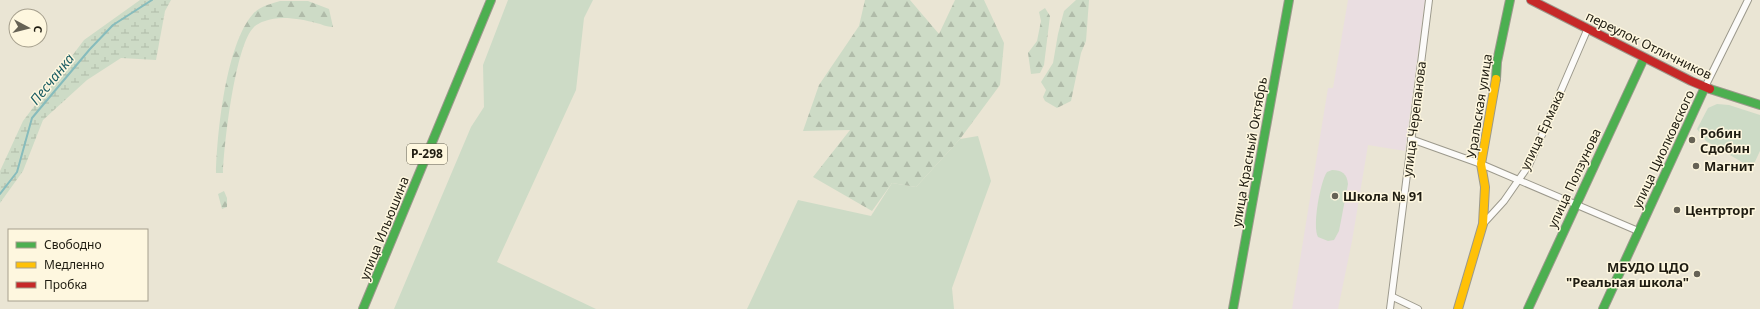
<svg xmlns="http://www.w3.org/2000/svg" width="1760" height="309" viewBox="0 0 1760 309" font-family="'Noto Sans',sans-serif">
<style>
.education{fill:#eadee1}
.green{fill:#cddbc6}
.forest{fill:url(#forest-firs)}
.wetland{fill:url(#wetland-marsh)}
.lines{fill:none;stroke-linecap:round;stroke-linejoin:round}
.stream{stroke:#87bcbc;stroke-width:2}
.street-casing{stroke:#9c998c;stroke-width:8}
.fast-casing{stroke:#9c998c;stroke-width:10}
.slow-casing{stroke:#9c998c;stroke-width:10}
.jam-casing{stroke:#9c998c;stroke-width:10}
.street{stroke:#fcfbf9;stroke-width:6}
.fast{stroke:#4caf50;stroke-width:8}
.slow{stroke:#ffc107;stroke-width:8}
.jam{stroke:#c62828;stroke-width:8}
.poi-dot{fill:#666255;stroke:#fef7df;stroke-width:1.5}
.labels{text-anchor:middle;stroke-width:3;stroke-linejoin:round;paint-order:stroke}
.shield{fill:#fef7df;stroke:#625e4f;stroke-width:1}
.shield-label{font-size:12px;font-weight:bold;fill:#1f1c11}
.street-label{font-size:13px;fill:#1f1c11;stroke:#fef7df}
.poi-label{font-size:13px;font-weight:bold;fill:#1f1c11;stroke:#fef7df;text-anchor:start}
.water-label{font-size:14px;font-style:italic;fill:#1c5d63;stroke:#fef7df}
</style>
<defs>
<pattern id="forest-firs" width="22" height="20" patternUnits="userSpaceOnUse"><rect width="22" height="20" fill="#cddbc6"/><path d="M5 1l3.5 6h-7zM16 11l3.5 6h-7z" fill="#b0bba9"/></pattern>
<pattern id="wetland-marsh" width="20" height="14" patternUnits="userSpaceOnUse"><rect width="20" height="14" fill="#cddbc6"/><path d="M1 5h8M5 5V1M11 12h8M15 12V8" fill="none" stroke="#b0bba9"/></pattern>
</defs>
<rect width="100%" height="100%" fill="#eae5d4"/>
<polygon class="education" points="1348,0 1425,0 1405,151 1368,145 1352,241 1338,309 1292,309 1328,88 1333,88"/>
<g class="green">
<polygon points="508,0 593,0 584,18 576,90 497,262 596,309 394,309 471,127 484,107 483,65"/>
<polygon points="1717,104 1729,105 1760,115 1760,151 1752,168 1706,141 1697,129 1708,108"/>
<polygon points="978,136 991,181 952,288 954,309 747,309 798,200 871,216 892,183 916,187 960,139"/>
<path d="M1332 170C1342 170 1347 174 1348 184L1339 231 1334 240 1328 241 1318 237C1312 227 1320 182 1327 172Z"/>
</g>
<g class="forest">
<polygon points="865,0 910,0 939,34 955,0 984,0 1004,43 1000,85 960,139 916,187 892,183 872,211 813,177 850,130 803,131 819,85 859,26"/>
<polygon points="1076,0 1089,0 1086,41 1081,53 1071,101 1057,108 1045,101 1043,97 1046,90 1041,82 1053,63 1058,34 1064,11"/>
<path d="M280 1H308L329 9 333 27C326 27 322 24 316 23 302 19 279 15 265 21 261 22 256 25 254 27 235 45 224 145 223 173H216C217 133 226 44 253 14 260 6 271 4 280 1Z"/>
<polygon points="1045,8 1050,16 1044,65 1040,73 1031,74 1028,53 1037,41 1041,21 1039,12"/>
<polygon points="224,191 227,198 227,207 222,209 218,194"/>
</g>
<polygon class="wetland" points="140,0 171,0 165,11 156,60 121,58 87,80 43,120 23,171 0,203 0,171 23,121 84,40"/>
<g class="lines">
<polyline class="stream" points="0,194 17,172 32,118 90,49 113,25 152,0"/>
<g class="street-casing">
<g id="street">
<polyline points="1705,87 1748,0"/>
<polyline points="1411,139 1481,164 1638,231"/>
<polyline points="1483,224 1504,201 1529,165 1588,28"/>
<polyline points="1393,297 1418,309"/>
<polyline points="1390,309 1429,0"/>
</g>
</g>
<g class="fast-casing">
<g id="fast">
<polyline points="1496,79 1497,62 1510,0"/>
<polyline points="1710,89 1760,105"/>
<polyline points="363,309 491,0"/>
<polyline points="1233,309 1289,0"/>
<polyline points="1528,309 1644,58"/>
<polyline points="1603,309 1705,87"/>
</g>
</g>
<g class="slow-casing">
<polyline id="slow" points="1458,309 1483,224 1485,187 1481,164 1496,79"/>
</g>
<g class="jam-casing">
<polyline id="jam" points="1531,0 1691,81 1710,89"/>
</g>
<use href="#street" class="street"/>
<use href="#fast" class="fast"/>
<use href="#slow" class="slow"/>
<use href="#jam" class="jam"/>
</g>
<g class="poi-dot">
<circle cx="1692" cy="140" r="4"/>
<circle cx="1696" cy="166" r="4"/>
<circle cx="1335" cy="196" r="4"/>
<circle cx="1677" cy="210" r="4"/>
<circle cx="1697" cy="274" r="4"/>
</g>
<g class="labels">
<rect class="shield" x="407" y="144" width="40" height="20" rx="3"/>
<g class="shield-label">
<text x="427" y="158">Р-298</text>
</g>
<g class="street-label">
<text transform="translate(1649 45) rotate(26)" y="5">переулок Отличников</text>
<text transform="translate(1479 106) rotate(-81)" y="5">Уральская улица</text>
<text transform="translate(1414 119) rotate(-83)" y="5">улица Черепанова</text>
<text transform="translate(1542 130) rotate(-65)" y="5">улица Ермака</text>
<text transform="translate(1663 149) rotate(-65)" y="5">улица Циолковского</text>
<text transform="translate(1249 152) rotate(-80)" y="5">улица Красный Октябрь</text>
<text transform="translate(1574 178) rotate(-65)" y="5">улица Ползунова</text>
<text transform="translate(384 228) rotate(-68)" y="5">улица Ильюшина</text>
</g>
<g class="poi-label">
<text x="1700" y="138">Робин<tspan x="1700" dy="15">Сдобин</tspan></text>
<text x="1704" y="171">Магнит</text>
<text x="1343" y="201">Школа № 91</text>
<text x="1685" y="215">Центрторг</text>
<text x="1689" y="272" text-anchor="end">МБУДО ЦДО<tspan x="1689" dy="15">"Реальная школа"</tspan></text>
</g>
<g class="water-label">
<text transform="translate(52 79) rotate(-51)" y="5">Песчанка</text>
</g>
</g>
<rect x="8" y="229" width="140" height="72" fill="#fef7df" stroke="#a59f8d"/>
<rect x="16" y="242" width="20" height="6" fill="#4caf50" stroke="#a59f8d"/>
<text x="44" y="249" font-size="12" fill="#1f1c11">Свободно</text>
<rect x="16" y="262" width="20" height="6" fill="#ffc107" stroke="#a59f8d"/>
<text x="44" y="269" font-size="12" fill="#1f1c11">Медленно</text>
<rect x="16" y="282" width="20" height="6" fill="#c62828" stroke="#a59f8d"/>
<text x="44" y="289" font-size="12" fill="#1f1c11">Пробка</text>
<g transform="translate(28 28) rotate(97)"><circle r="19" fill="#fef7df" stroke="#a59f8d"/>
<path d="M0-3L7 15L0 10L-7 15Z" fill="#666255"/>
<text y="-6" font-size="11" font-weight="bold" text-anchor="middle" fill="#1f1c11">С</text>
</g>
</svg>
